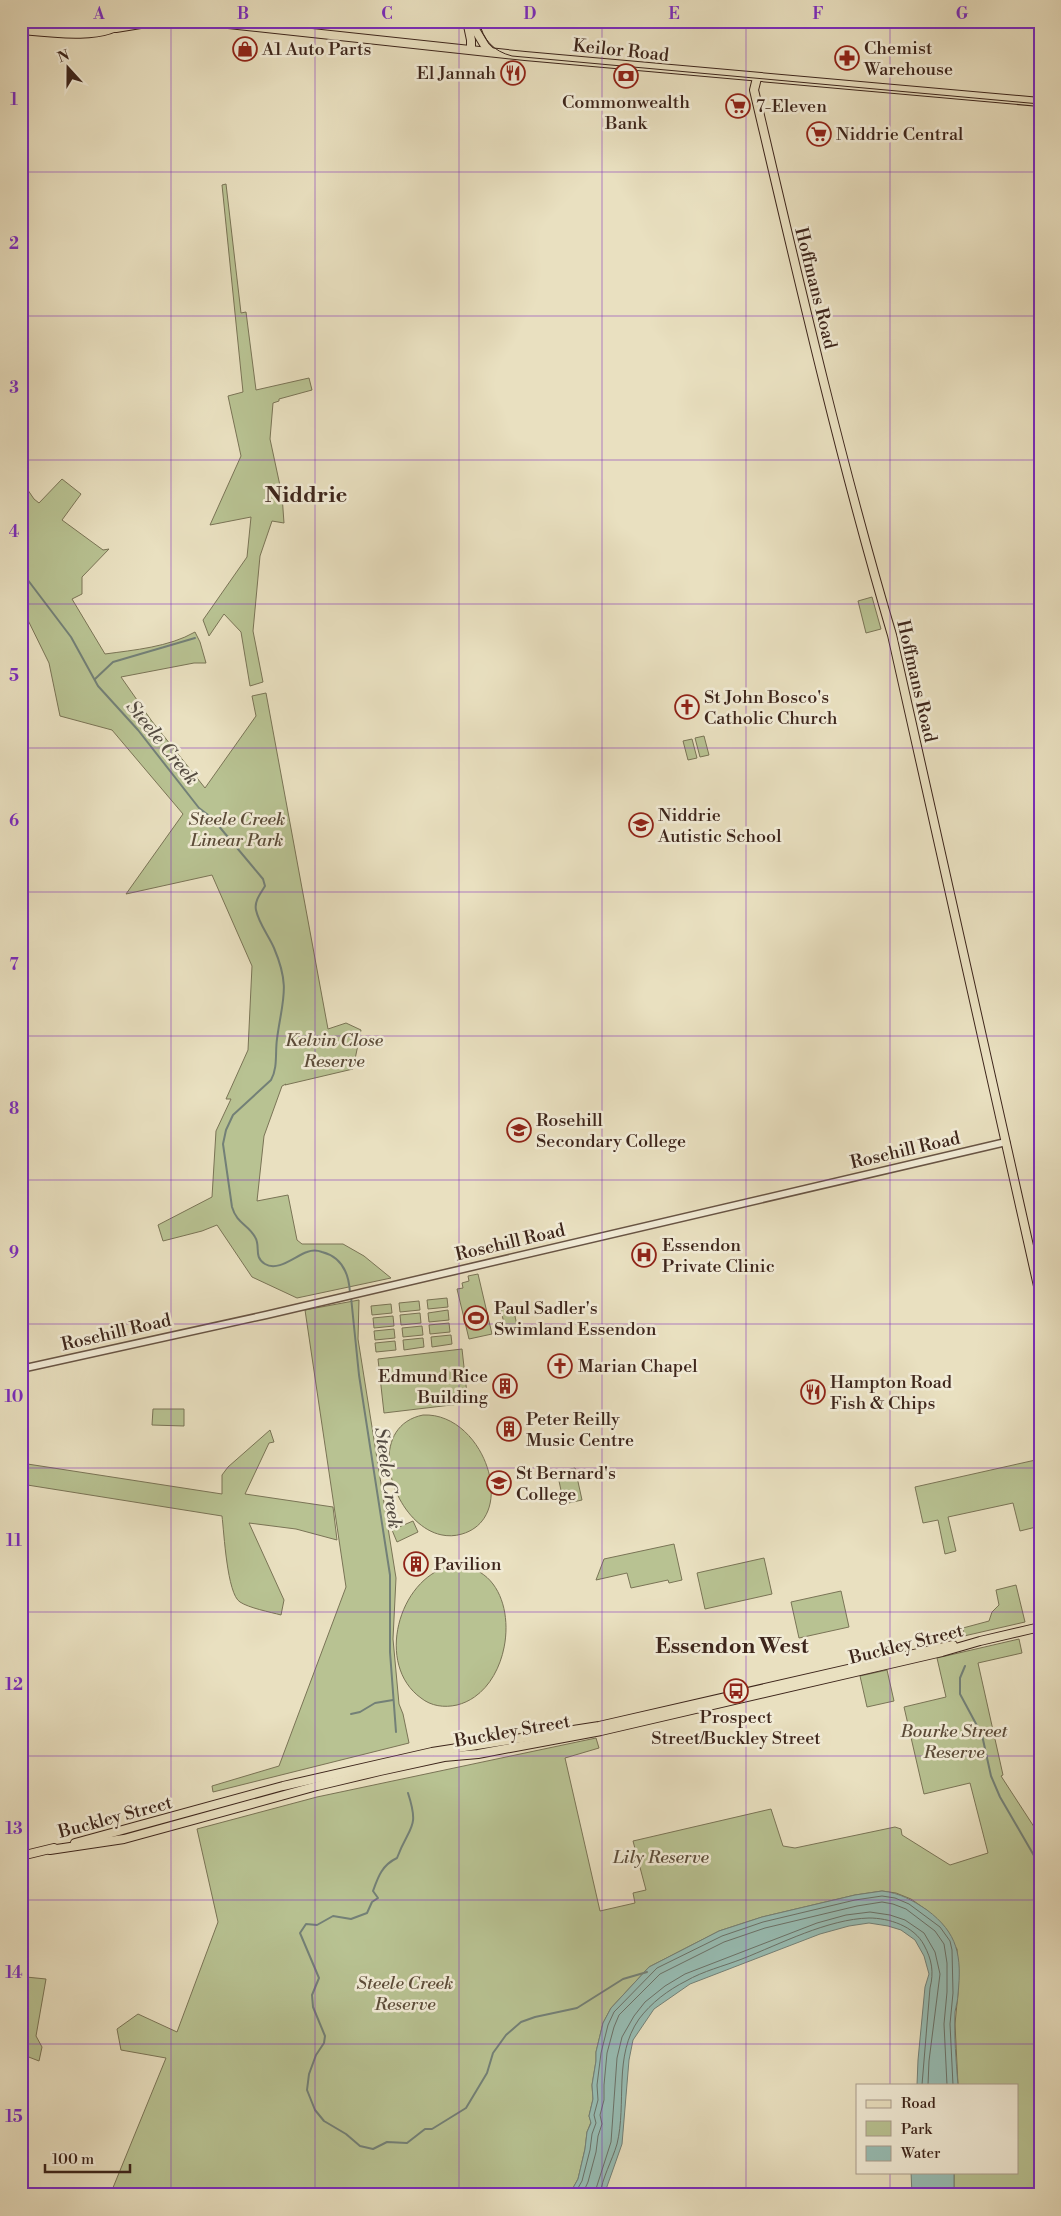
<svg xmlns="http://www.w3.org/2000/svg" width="1061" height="2216" viewBox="0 0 1061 2216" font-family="'Libre Bodoni',serif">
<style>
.green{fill:#b8c292;stroke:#7a7456}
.water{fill:#97bdb4;stroke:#738077}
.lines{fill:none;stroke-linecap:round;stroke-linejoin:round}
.shore{stroke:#6a7168;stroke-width:1}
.stream{stroke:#738077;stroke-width:2}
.minor-casing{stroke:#685444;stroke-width:9}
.major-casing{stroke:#3d251b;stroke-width:10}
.minor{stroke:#f1ebd6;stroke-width:6}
.major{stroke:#e9e0c0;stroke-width:8}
.tram{stroke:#3d251b;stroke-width:1}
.grid{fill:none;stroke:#7b2cbf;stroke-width:1;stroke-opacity:0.55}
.labels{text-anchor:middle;stroke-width:5;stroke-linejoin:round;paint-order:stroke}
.poi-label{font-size:18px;fill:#3d251b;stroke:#f1ebd6;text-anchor:start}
.street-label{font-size:18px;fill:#3d251b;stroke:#f1ebd6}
.park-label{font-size:18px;font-style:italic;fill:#5c4c39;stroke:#f1ebd6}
.water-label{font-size:19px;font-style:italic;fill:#544b41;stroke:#f1ebd6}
.district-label{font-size:22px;font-weight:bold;fill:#3d251b;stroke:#f1ebd6}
.neatline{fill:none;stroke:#7b2cbf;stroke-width:2}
.grid-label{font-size:16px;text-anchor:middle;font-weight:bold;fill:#7b2cbf}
</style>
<rect width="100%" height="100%" fill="#e9e0c0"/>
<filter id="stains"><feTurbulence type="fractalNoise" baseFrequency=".004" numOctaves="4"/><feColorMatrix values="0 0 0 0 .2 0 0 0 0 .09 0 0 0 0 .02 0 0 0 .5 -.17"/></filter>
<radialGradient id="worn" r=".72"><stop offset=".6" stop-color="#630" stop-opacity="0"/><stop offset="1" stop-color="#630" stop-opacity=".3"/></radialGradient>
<g class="green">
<polygon points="226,184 241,313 246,312 256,390 309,378 312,390 279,399 279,401 273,403 270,439 282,495 284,523 272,521 260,556 253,631 263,682 250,686 241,632 224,614 209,636 203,620 247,557 251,517 210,525 241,456 228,396 243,392 222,185"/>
<path d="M62 479 81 494 62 520 103 550 109 549 82 577V594L72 599 105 654C134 650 169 647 195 632L200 642 206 663H194L121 677 151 720 205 788 256 716 252 696 266 693 328 1029 346 1023 361 1030 353 1069 285 1085 286 1084 282 1086 264 1136 257 1201 288 1195 297 1240 302 1244H343L364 1256 391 1278 297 1298 252 1277 217 1225 202 1231 163 1241 158 1225 212 1197 216 1131 231 1099H226L248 1050 252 966 212 875 126 894 183 814 112 730 60 716 49 663 21 606V480L34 499 39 503Z"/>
<polygon points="872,597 881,629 866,633 858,601"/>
<polygon points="704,736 709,755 700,757 695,738"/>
<polygon points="692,739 697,758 688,760 683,741"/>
<polygon points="478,1274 492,1334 469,1339 457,1289 463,1288 462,1283 469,1281 468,1276"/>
<polygon points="447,1298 448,1307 428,1309 427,1300"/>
<polygon points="359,1300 358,1339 396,1578 393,1639 399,1704 403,1714 409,1743 213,1792 212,1786 279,1766 346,1587 305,1310"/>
<polygon points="419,1301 420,1310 400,1312 399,1303"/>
<polygon points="391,1304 392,1313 372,1315 371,1306"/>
<polygon points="513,1307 518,1330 506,1333 501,1310"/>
<polygon points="448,1310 449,1320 429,1322 428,1313"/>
<polygon points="420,1313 421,1323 401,1325 400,1315"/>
<polygon points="393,1316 394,1326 374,1328 373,1318"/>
<polygon points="449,1323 450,1332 430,1334 429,1325"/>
<polygon points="422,1326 423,1335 403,1337 402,1328"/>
<polygon points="394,1329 395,1338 375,1340 374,1331"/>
<polygon points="451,1335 452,1344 432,1347 431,1337"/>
<polygon points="423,1338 424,1347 404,1350 403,1340"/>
<polygon points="395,1341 396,1350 376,1352 375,1343"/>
<polygon points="462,1349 468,1403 384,1413 378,1359"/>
<polygon points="153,1409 184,1409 184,1426 152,1425"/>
<path d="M423 1415C484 1412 520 1517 462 1534 402 1552 354 1429 423 1415Z"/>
<path d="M270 1430 274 1442 269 1443 245 1494 333 1507 337 1540 296 1529 249 1523 284 1600 281 1615C270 1612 249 1608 240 1602 227 1594 224 1532 222 1516L21 1484V1463L222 1494V1475L228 1467Z"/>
<polygon points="1040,1459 1040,1526 1020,1531 1013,1503 948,1517 956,1551 945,1554 938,1520 923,1523 915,1487"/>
<polygon points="575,1468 582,1500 564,1504 557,1472"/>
<polygon points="413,1521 418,1532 397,1542 392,1530"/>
<polygon points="674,1544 682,1580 669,1583 668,1580 631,1588 627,1573 596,1580 604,1559"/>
<polygon points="764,1558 772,1594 705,1609 697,1573"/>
<path d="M450 1566C526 1560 521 1689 457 1705 444 1708 431 1706 421 1698 375 1665 398 1579 450 1566Z"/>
<polygon points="1016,1585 1025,1622 964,1636 963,1628 989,1621 992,1612 999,1605 996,1590"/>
<polygon points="841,1591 849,1627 799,1638 791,1602"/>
<polygon points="1019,1639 1022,1653 978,1663 1003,1775 1001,1776 1040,1836 1040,2195 954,2195 954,2172 1017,2172 1017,2085 958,2085 955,2024 958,1993 957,1949 928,1911 911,1899 896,1893 882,1891 855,1895 762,1917 719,1931 649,1967 611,2008 603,2023 596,2052 596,2061 592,2085 593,2099 589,2116 591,2122 587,2132 585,2149 578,2179 569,2195 110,2195 166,2058 121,2050 117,2029 138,2014 177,2032 218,1922 197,1829 317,1797 596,1738 599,1748 565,1758 600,1911 635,1903 633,1893 646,1890 633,1841 771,1809 783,1846 795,1848 895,1827 901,1829 902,1835 950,1865 988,1853 970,1783 924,1794 904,1707 946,1697 937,1658"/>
<polygon points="887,1670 894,1701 867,1707 860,1676"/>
<polygon points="26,1977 46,1979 36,2036 42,2047 39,2061 21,2054 21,2012 27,2008"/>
</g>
<g class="water">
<path d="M882 1891C900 1893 912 1900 927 1910 958 1933 962 1956 958 1994 958 2000 956 2006 955 2012 954 2036 956 2061 958 2085H917L918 2060 925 1987 929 1974 924 1956 915 1940 901 1930 888 1926 869 1923 849 1926 820 1934 690 1984 654 2009 633 2040 629 2060 622 2144 604 2195H569L578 2179 585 2149 587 2132 591 2123 589 2116 593 2099 592 2085 596 2061V2052L603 2023 611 2008 649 1967 719 1931 762 1917 855 1895Z"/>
<polygon points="911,2172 954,2172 954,2195 912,2195"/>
</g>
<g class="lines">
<g class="shore">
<polyline points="574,2195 582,2181 590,2150 592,2134 596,2123 594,2115 598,2100 597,2085 601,2053 608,2025 614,2012 657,1968 722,1936 763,1922 855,1900 882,1896 895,1898 909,1904 940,1927 950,1941 952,1950 953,1993 950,2024 953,2085"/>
<polyline points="582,2195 588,2182 596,2152 598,2136 602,2124 600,2115 604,2100 604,2085 607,2053 614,2027 619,2015 660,1974 724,1942 765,1928 857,1906 882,1902 893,1904 906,1909 935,1931 944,1944 947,1963 947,1992 944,2024 947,2085"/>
<polyline points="594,2195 611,2142 617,2058 622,2037 634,2016 645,2002 665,1986 685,1974 817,1923 846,1915 870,1912 890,1915 905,1920 924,1933 935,1952 940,1974 929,2061 928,2085"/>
<path d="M600 2195C602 2178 612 2161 617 2144 627 2103 613 2056 639 2019 651 2003 668 1990 686 1981 703 1971 724 1966 742 1959 780 1944 828 1919 869 1918 889 1918 914 1926 924 1945 932 1960 934 1972 930 1988L922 2085"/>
</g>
<g class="stream">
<path d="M21 571 71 637 98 686 138 730 199 808 212 818 263 879 265 886C261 893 254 901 256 910 259 924 269 936 274 948 291 988 282 1000 277 1039 275 1052 278 1068 271 1080L233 1115 226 1130 223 1144 232 1207C237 1224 248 1224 255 1237 261 1246 253 1257 265 1264 278 1272 295 1256 307 1252 312 1250 317 1250 322 1252 342 1257 349 1273 350 1293"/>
<polyline points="95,679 113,662 195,638"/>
<polyline points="351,1297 359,1375 390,1575 390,1652 396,1732"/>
<polyline points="965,1666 960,1678 960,1694 982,1735 991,1776 1000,1797 1040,1866"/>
<polyline points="351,1714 360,1712 375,1703 393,1700"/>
<path d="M408 1793C420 1830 409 1825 397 1858 382 1865 378 1877 373 1891L378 1898 372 1902 367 1913 351 1919 333 1916 317 1925 306 1924 300 1933 319 1978 312 1995 313 2007 325 2036 324 2043 316 2055 309 2074 307 2090 315 2110 324 2121 346 2134 360 2146 373 2149 387 2142 407 2143 425 2129H432L466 2108 487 2073 493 2053 506 2035 521 2022 535 2017 577 2008 623 1979 647 1972"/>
</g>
<g class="minor-casing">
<polyline id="minor" points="21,1369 266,1315 1006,1142"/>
</g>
<g class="major-casing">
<g id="major">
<polyline points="200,21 525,56 1040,102"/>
<polyline points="467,21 471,40 471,50"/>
<polyline points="470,21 485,46 491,52"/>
<polyline points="101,26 106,21"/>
<polyline points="38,27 66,29 89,28"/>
<polyline points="116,28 159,21"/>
<path d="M21 30C42 32 110 41 122 21"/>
<path d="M757 78 754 90C797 273 839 456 892 635L1040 1295"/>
<polyline points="75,1843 283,1786 432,1752 599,1726 953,1645"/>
<polyline points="50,1850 124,1839 317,1786 380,1771 444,1757 478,1754 601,1731 942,1652 980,1641 1040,1627"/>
<polyline points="21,1856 54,1848"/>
</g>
</g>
<use href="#minor" class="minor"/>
<use href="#major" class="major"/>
<path class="tram" d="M479 21C483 40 493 51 512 56L1040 104"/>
</g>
<path class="grid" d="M171 21V2195M315 21V2195M459 21V2195M602 21V2195M746 21V2195M890 21V2085M21 172H1040M21 316H1040M21 460H1040M21 604H1040M21 748H1040M21 892H1040M21 1036H1040M21 1180H1040M21 1324H1040M21 1468H1040M21 1612H1040M21 1756H1040M21 1900H1040M21 2044H1040M890 2172V2195"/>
<defs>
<g id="shop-ring" transform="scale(1.25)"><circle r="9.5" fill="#f1ebd6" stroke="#8f2418" stroke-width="1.5"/><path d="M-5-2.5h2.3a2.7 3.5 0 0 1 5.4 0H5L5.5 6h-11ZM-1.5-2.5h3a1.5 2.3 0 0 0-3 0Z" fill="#8f2418"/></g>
<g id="pharmacy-ring" transform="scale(1.25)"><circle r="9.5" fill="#f1ebd6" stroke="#8f2418" stroke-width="1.5"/><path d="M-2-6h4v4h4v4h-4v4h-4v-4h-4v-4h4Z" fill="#8f2418"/></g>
<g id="restaurant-ring" transform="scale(1.25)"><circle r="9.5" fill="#f1ebd6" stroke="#8f2418" stroke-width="1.5"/><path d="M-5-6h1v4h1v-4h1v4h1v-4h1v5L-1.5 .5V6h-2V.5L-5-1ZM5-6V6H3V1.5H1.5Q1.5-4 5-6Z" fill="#8f2418"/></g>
<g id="bank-ring" transform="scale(1.25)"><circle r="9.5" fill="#f1ebd6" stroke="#8f2418" stroke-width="1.5"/><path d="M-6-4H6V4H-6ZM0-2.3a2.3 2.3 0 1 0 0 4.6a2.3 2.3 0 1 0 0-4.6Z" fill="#8f2418"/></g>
<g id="supermarket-ring" transform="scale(1.25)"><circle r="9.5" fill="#f1ebd6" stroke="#8f2418" stroke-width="1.5"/><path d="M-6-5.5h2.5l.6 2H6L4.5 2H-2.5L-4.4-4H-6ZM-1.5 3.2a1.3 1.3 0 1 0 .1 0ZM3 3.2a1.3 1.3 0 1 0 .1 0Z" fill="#8f2418"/></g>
<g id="church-ring" transform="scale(1.25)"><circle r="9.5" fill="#f1ebd6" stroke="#8f2418" stroke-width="1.5"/><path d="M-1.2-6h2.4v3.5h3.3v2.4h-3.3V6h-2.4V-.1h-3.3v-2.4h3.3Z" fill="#8f2418"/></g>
<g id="school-ring" transform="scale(1.25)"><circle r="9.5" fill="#f1ebd6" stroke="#8f2418" stroke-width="1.5"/><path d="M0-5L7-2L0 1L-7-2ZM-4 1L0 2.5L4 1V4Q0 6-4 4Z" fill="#8f2418"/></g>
<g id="hospital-ring" transform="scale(1.25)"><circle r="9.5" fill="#f1ebd6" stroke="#8f2418" stroke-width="1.5"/><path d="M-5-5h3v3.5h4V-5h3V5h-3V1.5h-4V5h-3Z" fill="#8f2418"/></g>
<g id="stadium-ring" transform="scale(1.25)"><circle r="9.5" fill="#f1ebd6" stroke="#8f2418" stroke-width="1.5"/><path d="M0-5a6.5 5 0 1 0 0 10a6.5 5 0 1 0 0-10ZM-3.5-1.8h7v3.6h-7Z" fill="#8f2418"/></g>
<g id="building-ring" transform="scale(1.25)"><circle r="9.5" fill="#f1ebd6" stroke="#8f2418" stroke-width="1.5"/><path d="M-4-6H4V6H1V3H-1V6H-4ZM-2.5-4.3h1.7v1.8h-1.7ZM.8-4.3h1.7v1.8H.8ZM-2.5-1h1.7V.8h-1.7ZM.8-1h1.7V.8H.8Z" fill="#8f2418"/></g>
<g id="bus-ring" transform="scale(1.25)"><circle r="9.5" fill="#f1ebd6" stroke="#8f2418" stroke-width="1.5"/><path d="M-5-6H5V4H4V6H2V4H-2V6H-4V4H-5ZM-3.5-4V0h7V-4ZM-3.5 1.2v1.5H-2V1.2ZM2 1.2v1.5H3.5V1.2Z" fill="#8f2418"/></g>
</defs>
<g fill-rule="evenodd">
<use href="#shop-ring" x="245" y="49"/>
<use href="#pharmacy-ring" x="847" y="58"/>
<use href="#restaurant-ring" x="513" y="73"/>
<use href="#bank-ring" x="626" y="76"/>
<use href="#supermarket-ring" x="738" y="106"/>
<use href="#supermarket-ring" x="819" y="134"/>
<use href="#church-ring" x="687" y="707"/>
<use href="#school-ring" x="641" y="825"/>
<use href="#school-ring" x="519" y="1130"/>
<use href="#hospital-ring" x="644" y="1255"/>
<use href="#stadium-ring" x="476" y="1318"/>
<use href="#church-ring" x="560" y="1366"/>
<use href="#building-ring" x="505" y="1386"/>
<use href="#restaurant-ring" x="813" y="1392"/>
<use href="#building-ring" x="509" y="1429"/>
<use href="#school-ring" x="499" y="1483"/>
<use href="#building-ring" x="416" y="1564"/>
<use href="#bus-ring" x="736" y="1691"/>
</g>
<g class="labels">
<g class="poi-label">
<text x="864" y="54">Chemist<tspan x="864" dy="21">Warehouse</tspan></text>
<text x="262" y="55">A1 Auto Parts</text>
<text x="496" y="79" text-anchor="end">El Jannah</text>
<text x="626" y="108" text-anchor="middle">Commonwealth<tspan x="626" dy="21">Bank</tspan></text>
<text x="756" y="112">7-Eleven</text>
<text x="836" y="140">Niddrie Central</text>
<text x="704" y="703">St John Bosco's<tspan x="704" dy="21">Catholic Church</tspan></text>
<text x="658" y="821">Niddrie<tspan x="658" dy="21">Autistic School</tspan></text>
<text x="536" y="1126">Rosehill<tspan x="536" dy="21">Secondary College</tspan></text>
<text x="662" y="1251">Essendon<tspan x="662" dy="21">Private Clinic</tspan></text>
<text x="494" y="1314">Paul Sadler's<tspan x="494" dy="21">Swimland Essendon</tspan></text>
<text x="578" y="1372">Marian Chapel</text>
<text x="488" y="1382" text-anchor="end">Edmund Rice<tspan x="488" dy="21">Building</tspan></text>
<text x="830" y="1388">Hampton Road<tspan x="830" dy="21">Fish &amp; Chips</tspan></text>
<text x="526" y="1425">Peter Reilly<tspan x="526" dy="21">Music Centre</tspan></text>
<text x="516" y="1479">St Bernard's<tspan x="516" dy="21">College</tspan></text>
<text x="434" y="1570">Pavilion</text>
<text x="736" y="1723" text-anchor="middle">Prospect<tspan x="736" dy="21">Street/Buckley Street</tspan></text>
</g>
<g class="street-label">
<text transform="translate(621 50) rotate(6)" y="6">Keilor Road</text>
<text transform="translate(816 288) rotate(76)" y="6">Hoffmans Road</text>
<text transform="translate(917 681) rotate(77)" y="6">Hoffmans Road</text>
<text transform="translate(905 1150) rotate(-13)" y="6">Rosehill Road</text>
<text transform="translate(510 1242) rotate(-13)" y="6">Rosehill Road</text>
<text transform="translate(116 1332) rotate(-13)" y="6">Rosehill Road</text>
<text transform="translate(906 1644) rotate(-14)" y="6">Buckley Street</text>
<text transform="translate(512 1731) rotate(-10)" y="6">Buckley Street</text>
<text transform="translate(115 1817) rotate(-15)" y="6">Buckley Street</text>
</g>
<g class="park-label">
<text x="237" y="825">Steele Creek<tspan x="237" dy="21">Linear Park</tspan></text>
<text x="334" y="1046">Kelvin Close<tspan x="334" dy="21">Reserve</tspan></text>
<text x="954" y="1737">Bourke Street<tspan x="954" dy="21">Reserve</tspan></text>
<text x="661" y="1863">Lily Reserve</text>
<text x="405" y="1989">Steele Creek<tspan x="405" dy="21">Reserve</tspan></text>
</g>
<g class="water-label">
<text transform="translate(163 742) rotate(51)" y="7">Steele Creek</text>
<text transform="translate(389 1478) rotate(82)" y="7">Steele Creek</text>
</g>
<g class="district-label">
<text x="306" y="502">Niddrie</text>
<text x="732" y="1653">Essendon West</text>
</g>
</g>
<rect width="1061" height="2216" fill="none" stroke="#e9e0c0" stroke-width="55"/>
<rect x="856" y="2084" width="162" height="90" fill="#f1ebd6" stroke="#a99c8b"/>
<rect x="866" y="2100" width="25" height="8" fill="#e9e0c0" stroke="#a99c8b"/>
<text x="901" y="2108" font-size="15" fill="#3d251b">Road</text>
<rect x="866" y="2121" width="25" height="15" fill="#b8c292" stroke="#a99c8b"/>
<text x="901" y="2134" font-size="15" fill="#3d251b">Park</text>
<rect x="866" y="2146" width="25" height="15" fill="#97bdb4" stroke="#a99c8b"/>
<text x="901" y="2158" font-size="15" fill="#3d251b">Water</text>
<g transform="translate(68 68) rotate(339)" stroke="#f1ebd6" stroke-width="4" paint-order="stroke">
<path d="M0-4L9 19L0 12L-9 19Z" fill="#3d251b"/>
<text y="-8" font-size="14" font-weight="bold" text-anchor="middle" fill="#3d251b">N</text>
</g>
<path d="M45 2164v8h85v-8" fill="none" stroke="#3d251b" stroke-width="2.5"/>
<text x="52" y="2164" font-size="15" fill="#3d251b" stroke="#f1ebd6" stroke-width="4" paint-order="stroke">100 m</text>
<rect x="28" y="28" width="1006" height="2160" class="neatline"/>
<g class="grid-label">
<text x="99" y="19">A</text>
<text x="243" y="19">B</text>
<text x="387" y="19">C</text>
<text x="530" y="19">D</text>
<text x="674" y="19">E</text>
<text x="818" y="19">F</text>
<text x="962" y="19">G</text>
<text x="14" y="105">1</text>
<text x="14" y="249">2</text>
<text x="14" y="393">3</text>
<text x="14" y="537">4</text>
<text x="14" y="681">5</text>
<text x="14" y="826">6</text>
<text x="14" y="970">7</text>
<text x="14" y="1114">8</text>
<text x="14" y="1258">9</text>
<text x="14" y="1402">10</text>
<text x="14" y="1546">11</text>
<text x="14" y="1690">12</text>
<text x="14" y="1834">13</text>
<text x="14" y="1978">14</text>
<text x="14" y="2122">15</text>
</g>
<rect width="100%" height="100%" filter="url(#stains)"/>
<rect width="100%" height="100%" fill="url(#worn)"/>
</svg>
